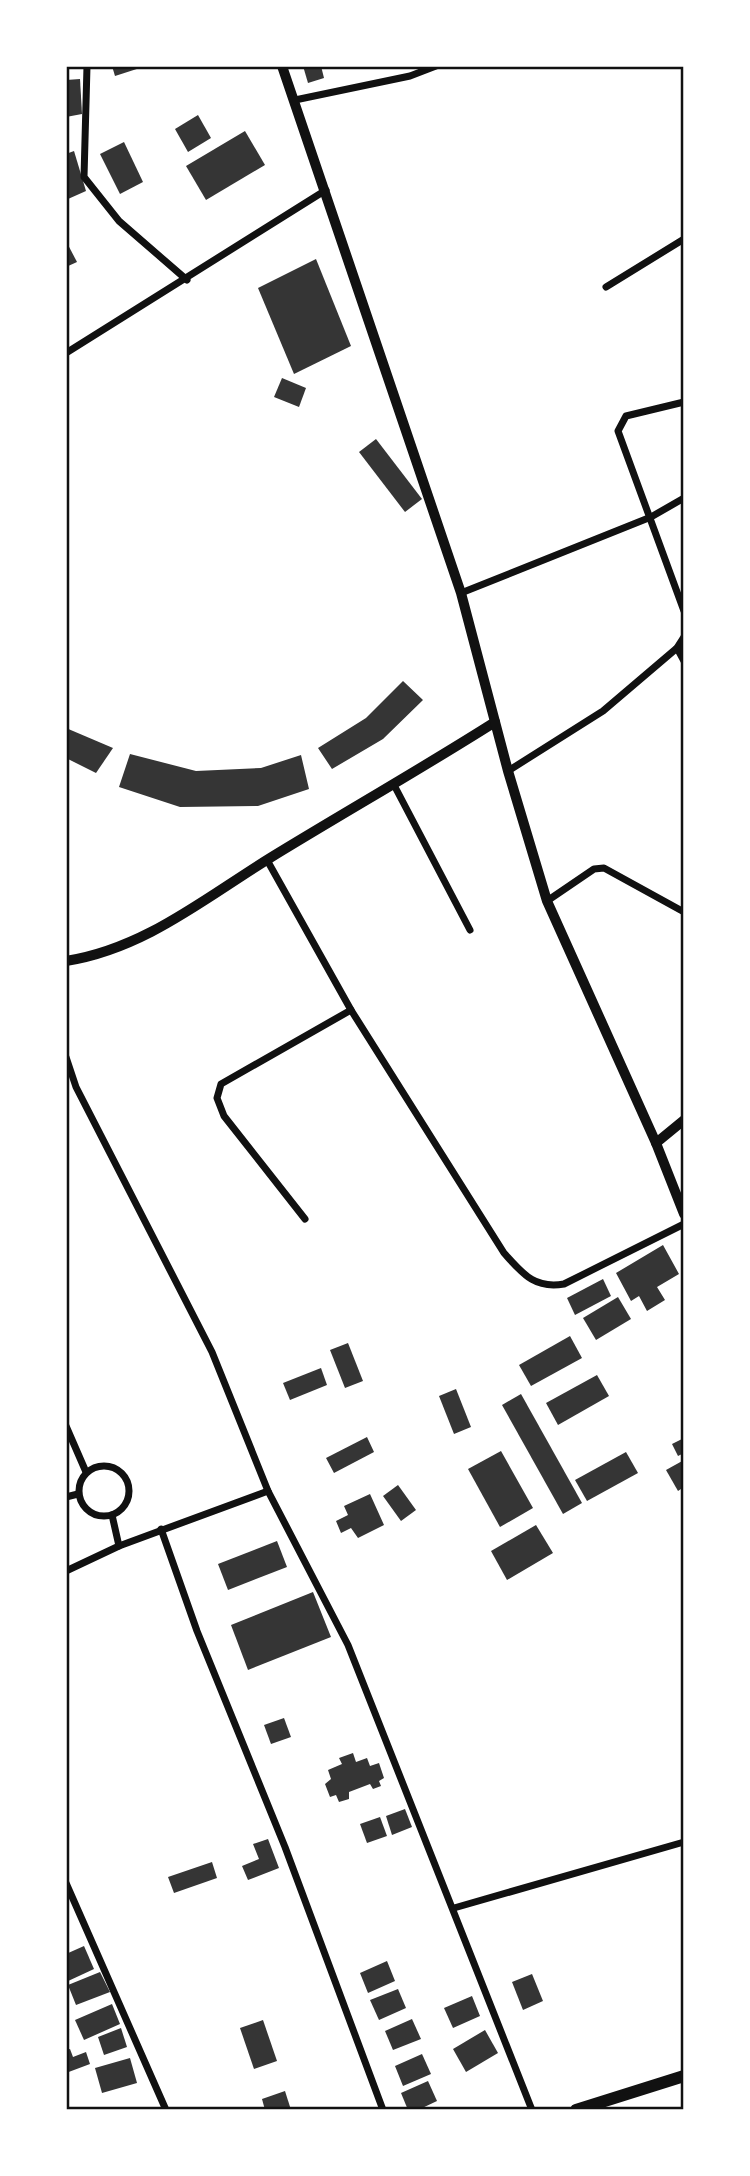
<svg xmlns="http://www.w3.org/2000/svg" width="750" height="2176" viewBox="0 0 750 2176" font-family="'Open Sans',sans-serif">
<style>
.building{fill:#353535}
.lines{fill:none;stroke-linecap:round;stroke-linejoin:round}
.minor{stroke:#111;stroke-width:7}
.tertiary{stroke:#111;stroke-width:10}
.secondary{stroke:#111;stroke-width:10}
.primary{stroke:#111;stroke-width:12}
.neatline{fill:none;stroke:#111;stroke-width:2.5}
</style>
<rect width="100%" height="100%" fill="#fff"/>
<g class="building">
<polygon points="112,66 143,66 143,67 115,76"/>
<polygon points="303,66 321,66 324,78 308,83"/>
<polygon points="80,79 82,114 66,117 66,80"/>
<polygon points="198,115 211,138 188,152 175,129"/>
<polygon points="245,131 265,165 206,200 186,166"/>
<polygon points="124,142 143,182 120,194 100,154"/>
<polygon points="74,151 86,191 68,199 66,154"/>
<polygon points="66,241 77,262 66,267"/>
<polygon points="316,259 351,346 294,374 258,288"/>
<polygon points="282,378 306,388 299,407 274,397"/>
<polygon points="376,439 422,499 405,512 359,452"/>
<polygon points="403,681 423,700 383,739 332,769 318,748 366,718"/>
<polygon points="66,728 113,748 96,773 66,758"/>
<polygon points="130,754 196,771 261,768 301,755 309,789 258,806 180,807 119,787"/>
<polygon points="663,1245 679,1274 657,1287 665,1300 647,1311 639,1296 631,1301 616,1273"/>
<polygon points="603,1279 611,1296 575,1315 567,1298"/>
<polygon points="618,1297 631,1319 596,1340 583,1318"/>
<polygon points="570,1336 582,1358 531,1386 519,1365"/>
<polygon points="348,1343 363,1381 345,1388 330,1350"/>
<polygon points="321,1368 327,1385 290,1400 283,1383"/>
<polygon points="597,1375 609,1396 558,1425 546,1403"/>
<polygon points="456,1389 471,1427 454,1434 439,1396"/>
<polygon points="521,1394 582,1503 563,1514 502,1405"/>
<polygon points="367,1437 374,1452 334,1473 326,1458"/>
<polygon points="684,1438 684,1453 678,1456 672,1444"/>
<polygon points="501,1451 533,1508 500,1527 468,1469"/>
<polygon points="626,1452 638,1473 587,1501 575,1480"/>
<polygon points="684,1460 684,1487 678,1491 666,1470"/>
<polygon points="398,1485 416,1510 401,1521 383,1496"/>
<polygon points="370,1494 384,1525 358,1538 351,1528 341,1533 336,1521 348,1515 344,1506"/>
<polygon points="536,1525 553,1553 507,1580 491,1551"/>
<polygon points="277,1541 287,1567 228,1590 218,1564"/>
<polygon points="313,1592 331,1637 248,1670 231,1625"/>
<polygon points="284,1718 291,1737 271,1744 264,1725"/>
<polygon points="353,1753 356,1762 367,1758 370,1766 379,1763 384,1778 379,1781 381,1786 373,1789 370,1784 349,1792 349,1799 339,1802 336,1795 330,1797 325,1784 331,1779 328,1770 342,1764 339,1758"/>
<polygon points="405,1809 412,1827 392,1835 386,1816"/>
<polygon points="380,1817 387,1836 367,1843 360,1824"/>
<polygon points="268,1839 279,1868 248,1880 242,1866 259,1859 253,1844"/>
<polygon points="212,1862 217,1878 174,1893 168,1877"/>
<polygon points="84,1946 94,1969 66,1982 66,1954"/>
<polygon points="387,1961 395,1981 368,1993 360,1973"/>
<polygon points="100,1972 110,1992 76,2005 68,1985"/>
<polygon points="532,1974 543,2001 523,2010 512,1982"/>
<polygon points="398,1989 406,2008 379,2020 370,2000"/>
<polygon points="472,1996 480,2016 453,2028 444,2008"/>
<polygon points="112,2004 120,2024 84,2040 75,2020"/>
<polygon points="412,2019 421,2039 393,2050 385,2031"/>
<polygon points="263,2020 277,2061 254,2069 240,2028"/>
<polygon points="121,2028 127,2047 104,2055 98,2037"/>
<polygon points="485,2030 498,2053 466,2072 453,2049"/>
<polygon points="70,2049 73,2057 86,2052 90,2064 66,2073 66,2050"/>
<polygon points="422,2054 431,2074 403,2086 395,2066"/>
<polygon points="130,2058 137,2083 102,2093 95,2068"/>
<polygon points="428,2081 437,2101 418,2110 408,2110 401,2093"/>
<polygon points="285,2091 291,2110 265,2110 262,2099"/>
</g>
<g class="lines">
<g class="minor">
<polyline points="87,66 84,177 119,221 187,280"/>
<polyline points="295,100 410,76 436,66"/>
<polyline points="606,287 684,239"/>
<polyline points="66,353 326,190"/>
<polyline points="684,402 626,416 618,431 684,611"/>
<polyline points="461,593 651,517 684,498"/>
<polyline points="677,648 684,661"/>
<polyline points="508,771 603,711 677,648 684,637"/>
<polyline points="394,785 470,930"/>
<path d="M267 860 351 1010 504 1253C523 1274 534 1289 564 1284L684 1224"/>
<polyline points="547,901 594,869 604,868 684,912"/>
<polyline points="66,1057 76,1087 212,1352 268,1491 348,1645 532,2110"/>
<polyline points="305,1219 224,1116 217,1098 221,1084 351,1010"/>
<polyline points="66,1426 86,1472"/>
<circle cx="104" cy="1491" r="25"/>
<polyline points="66,1497 78,1494"/>
<polyline points="161,1529 197,1631 285,1847 383,2110"/>
<polyline points="119,1546 268,1491"/>
<polyline points="66,1571 119,1546 112,1515"/>
<polyline points="66,1883 166,2110"/>
<polyline points="454,1908 684,1842"/>
</g>
<g class="tertiary">
<path d="M66 961C144 949 205 898 270 858 345 812 421 769 495 722"/>
<polyline points="656,1143 684,1120"/>
</g>
<polyline class="secondary" points="282,66 461,593 508,771 547,901 656,1143 684,1214"/>
<polyline class="primary" points="576,2110 684,2076"/>
</g>
<rect width="750" height="2176" fill="none" stroke="#ffffff" stroke-width="136"/>
<rect x="68" y="68" width="614" height="2040" class="neatline"/>
</svg>
